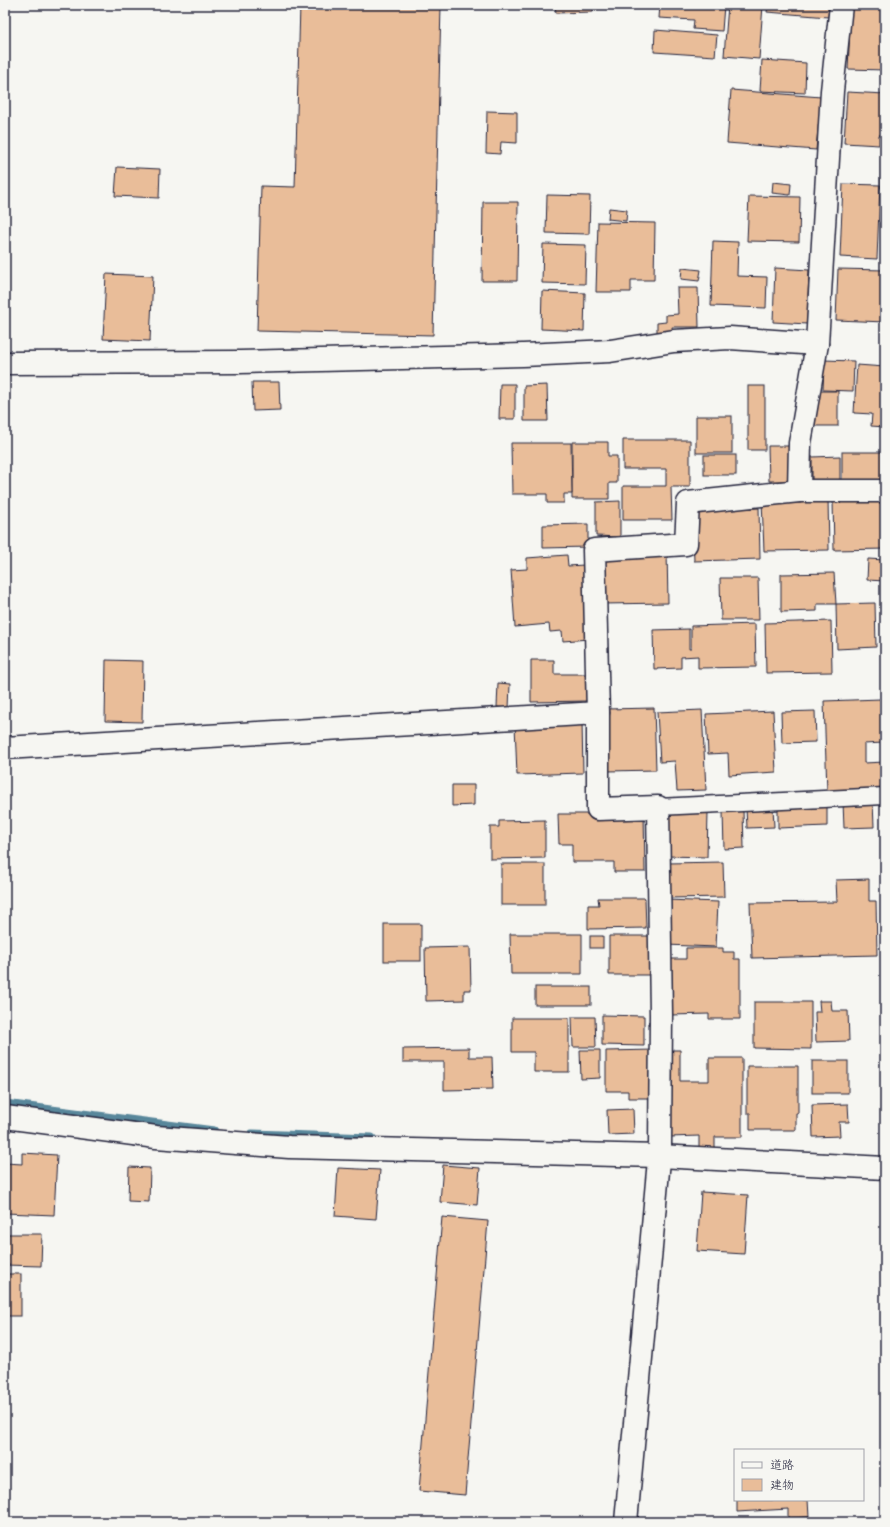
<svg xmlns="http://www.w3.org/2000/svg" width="890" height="1527" viewBox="0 0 890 1527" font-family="'Gochi Hand','Klee One',sans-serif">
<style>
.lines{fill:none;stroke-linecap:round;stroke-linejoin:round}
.stream{stroke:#59879b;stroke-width:9}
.building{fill:#e9bd99;stroke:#22223b}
.lane-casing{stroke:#22223b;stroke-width:19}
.street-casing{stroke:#22223b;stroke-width:25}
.lane{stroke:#f6f6f2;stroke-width:16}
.street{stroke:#f6f6f2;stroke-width:22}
</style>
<rect width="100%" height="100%" fill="#f6f6f2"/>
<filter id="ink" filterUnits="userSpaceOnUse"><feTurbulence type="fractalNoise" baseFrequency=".025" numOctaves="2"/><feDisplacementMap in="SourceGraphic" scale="8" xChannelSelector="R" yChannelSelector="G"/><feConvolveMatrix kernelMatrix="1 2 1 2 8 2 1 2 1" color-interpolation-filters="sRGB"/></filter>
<g filter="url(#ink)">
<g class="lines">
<g class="stream">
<polyline points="5,1104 214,1131"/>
<polyline points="252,1134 372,1138"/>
</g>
</g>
<g class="building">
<polygon points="300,5 441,5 433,335 257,331 261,186 295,187"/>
<polygon points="555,5 593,5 593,12 556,13"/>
<polygon points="660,5 724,5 722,31 693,29 694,20 659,18"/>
<polygon points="728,5 763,5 759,59 724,56"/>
<polygon points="768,5 829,5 828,17 767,12"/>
<polygon points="851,5 885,5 885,70 848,69"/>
<polygon points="655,30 717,35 715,56 654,52"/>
<polygon points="762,60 806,63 805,93 760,91"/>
<polygon points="731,90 821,97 816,150 727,143"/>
<polygon points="847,92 885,94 885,135 879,135 879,145 844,143"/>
<polygon points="487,111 517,112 517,143 501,142 500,154 486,153"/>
<rect x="881" y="160" width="4" height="28"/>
<polygon points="117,167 160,169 159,198 115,196"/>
<polygon points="773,182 791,184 790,195 772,193"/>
<polygon points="843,184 880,185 877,259 840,257"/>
<polygon points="547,195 590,196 589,234 546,233"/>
<polygon points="884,195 885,195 885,240 883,240"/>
<polygon points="749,196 800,197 799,242 747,241"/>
<polygon points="483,202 518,202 517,281 482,281"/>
<polygon points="609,208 627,210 626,221 608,219"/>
<polygon points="598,222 655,223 654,280 631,280 631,292 596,292"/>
<polygon points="713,241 738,242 737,276 767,277 766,308 711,306"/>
<polygon points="543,244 586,245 585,284 542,283"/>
<polygon points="682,268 701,270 699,281 681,279"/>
<polygon points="775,268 809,270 807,324 773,322"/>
<polygon points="838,269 885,270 885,322 836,320"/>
<polygon points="106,274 153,276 150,341 103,339"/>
<polygon points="677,288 698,288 699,327 672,327 673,337 657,337 657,323 666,322 666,315 678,314"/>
<polygon points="542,291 585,293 584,331 541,329"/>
<polygon points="824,360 854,361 853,391 823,390"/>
<polygon points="857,365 885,367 885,427 871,426 872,414 854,413"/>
<polygon points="252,382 279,382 280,410 253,411"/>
<polygon points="500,384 515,384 515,419 499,419"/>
<polygon points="547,385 548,421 524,421 524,386"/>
<rect x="748" y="386" width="17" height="64"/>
<polygon points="814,391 838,391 838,426 815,426"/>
<rect x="696" y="416" width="36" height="37"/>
<polygon points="623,440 690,440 690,487 671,487 672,520 623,520 623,486 666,486 666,469 623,469"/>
<polygon points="572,442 608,442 608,456 617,456 617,483 609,483 609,499 572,499"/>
<polygon points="511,443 571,443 572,494 564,494 564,503 547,503 547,494 512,494"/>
<polygon points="768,446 791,446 792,481 769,481"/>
<rect x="842" y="452" width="43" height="30"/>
<rect x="704" y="455" width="32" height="20"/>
<polygon points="840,456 840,485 812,485 812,457"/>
<polygon points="885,498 885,549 834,550 833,499"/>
<polygon points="828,499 829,550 764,551 762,500"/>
<polygon points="620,501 620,537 596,536 596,502"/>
<polygon points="759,508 760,559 694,561 692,510"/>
<polygon points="588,524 588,547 543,548 543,525"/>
<polygon points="667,551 668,603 602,604 601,553"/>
<polygon points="567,555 568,566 584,565 589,639 563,641 562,631 550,632 549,624 515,627 511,570 527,569 527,558"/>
<polygon points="868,559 885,560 885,581 867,580"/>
<polygon points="834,573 836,604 817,604 817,611 781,612 781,574"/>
<polygon points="720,578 758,578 759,620 721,620"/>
<polygon points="875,603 876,647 837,649 836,604"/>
<polygon points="831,621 832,672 766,673 765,623"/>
<polygon points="755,624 756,667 698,668 698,656 681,657 681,668 654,669 653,630 689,629 689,649 691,649 691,626"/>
<polygon points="106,660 143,661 142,722 105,721"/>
<polygon points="531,660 554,660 554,674 588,674 588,701 531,702"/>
<polygon points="498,683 510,684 509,708 497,707"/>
<polygon points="881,699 883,743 864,744 864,763 885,762 885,789 827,792 824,701"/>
<polygon points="654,708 656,770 608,771 607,709"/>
<polygon points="702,710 706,790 677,791 675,761 660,762 657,712"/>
<polygon points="773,711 776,772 729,775 728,753 708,754 706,714"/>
<polygon points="815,711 816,742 782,743 781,712"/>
<polygon points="582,722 583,773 517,775 515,724"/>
<polygon points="452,785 474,785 474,805 452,806"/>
<polygon points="873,801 874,827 844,828 843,802"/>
<polygon points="827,803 827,826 778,828 778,804"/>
<polygon points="773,807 774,827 747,828 746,808"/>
<polygon points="743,811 744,848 724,849 723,812"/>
<polygon points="668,812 708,812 707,857 667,856"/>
<polygon points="558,814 644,814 645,872 614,872 614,862 572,862 572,844 559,844"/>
<polygon points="545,820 545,858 490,859 490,827 499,827 499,821"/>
<polygon points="723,862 724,897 669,898 668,863"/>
<rect x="501" y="864" width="44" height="41"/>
<polygon points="869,879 869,901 876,901 877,955 752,958 750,903 837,902 836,880"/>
<polygon points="598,898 645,898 646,928 588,929 588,905 599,905"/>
<polygon points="667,900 718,902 716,947 666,945"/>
<rect x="384" y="924" width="37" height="37"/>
<polygon points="510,934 582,934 582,974 511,974"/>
<rect x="590" y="936" width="13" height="12"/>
<polygon points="609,936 651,936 650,975 609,975"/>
<polygon points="470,947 471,990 464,990 464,1000 426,1001 425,948"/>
<polygon points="686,948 723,948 723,952 734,952 734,959 740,959 740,1019 709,1019 709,1014 671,1015 671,959 686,959"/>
<rect x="535" y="987" width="56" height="18"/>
<polygon points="819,1001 831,1001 832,1011 848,1011 849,1041 816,1042 815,1012 820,1012"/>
<polygon points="754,1002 811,1002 811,1049 754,1048"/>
<polygon points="602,1015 644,1016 644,1046 602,1045"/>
<polygon points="572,1017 595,1017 596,1047 573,1047"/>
<polygon points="512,1018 569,1018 569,1072 534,1072 534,1052 512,1052"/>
<polygon points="469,1048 469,1057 492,1057 493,1089 444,1090 444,1062 403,1062 403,1049"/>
<polygon points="580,1050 600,1050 600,1078 581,1079"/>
<polygon points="654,1050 655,1098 628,1098 628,1091 606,1091 606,1051"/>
<polygon points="665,1050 680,1050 680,1081 709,1081 709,1058 742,1058 742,1137 715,1137 715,1151 699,1151 699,1136 670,1137"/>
<rect x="812" y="1061" width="36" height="32"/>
<polygon points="747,1066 798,1066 798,1113 796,1113 796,1130 750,1130 750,1113 747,1113"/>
<polygon points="848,1104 849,1122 839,1122 840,1136 813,1137 812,1105"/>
<polygon points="633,1109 634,1134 608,1135 607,1110"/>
<polygon points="22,1153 57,1155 54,1215 5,1213 5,1163 22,1164"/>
<polygon points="443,1165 480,1168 477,1205 440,1202"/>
<polygon points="129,1167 150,1168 149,1202 128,1201"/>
<polygon points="338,1168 380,1170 376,1219 335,1216"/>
<polygon points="701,1192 748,1195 744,1254 697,1251"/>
<polygon points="442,1217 488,1221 465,1495 419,1491"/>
<polygon points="5,1234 42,1234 41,1266 5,1265"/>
<rect x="5" y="1274" width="16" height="42"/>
<polygon points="737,1500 808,1500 809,1517 788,1518 788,1509 737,1512"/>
</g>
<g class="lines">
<g class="lane-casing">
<polyline id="lane" points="658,807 885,796"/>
</g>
<g class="street-casing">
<g id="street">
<polyline points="817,344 800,443 799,491 885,491"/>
<polyline points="5,363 240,362 523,355 610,351 674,341 730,338 817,344 832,91 841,5"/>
<polyline points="5,748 598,713"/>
<polyline points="5,1117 156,1137 289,1147 659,1156 885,1168"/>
<polyline points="626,1522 660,1149 661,1015 658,807 598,809 598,713 594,550 686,544 688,503 799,491"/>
</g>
</g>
<use href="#lane" class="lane"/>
<use href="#street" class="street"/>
</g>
</g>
<rect width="890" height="1527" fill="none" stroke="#f6f6f2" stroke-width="20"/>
<rect x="10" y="10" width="870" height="1507" fill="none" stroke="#22223b" stroke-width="1.5" filter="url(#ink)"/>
<rect x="734" y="1449" width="130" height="52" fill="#f6f6f2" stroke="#a1a1a9"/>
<rect x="742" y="1462" width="20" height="6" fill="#f6f6f2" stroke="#a1a1a9"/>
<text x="770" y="1469" font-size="12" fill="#22223b">道路</text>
<rect x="742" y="1479" width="20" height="12" fill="#e9bd99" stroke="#a1a1a9"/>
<text x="770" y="1489" font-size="12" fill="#22223b">建物</text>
</svg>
